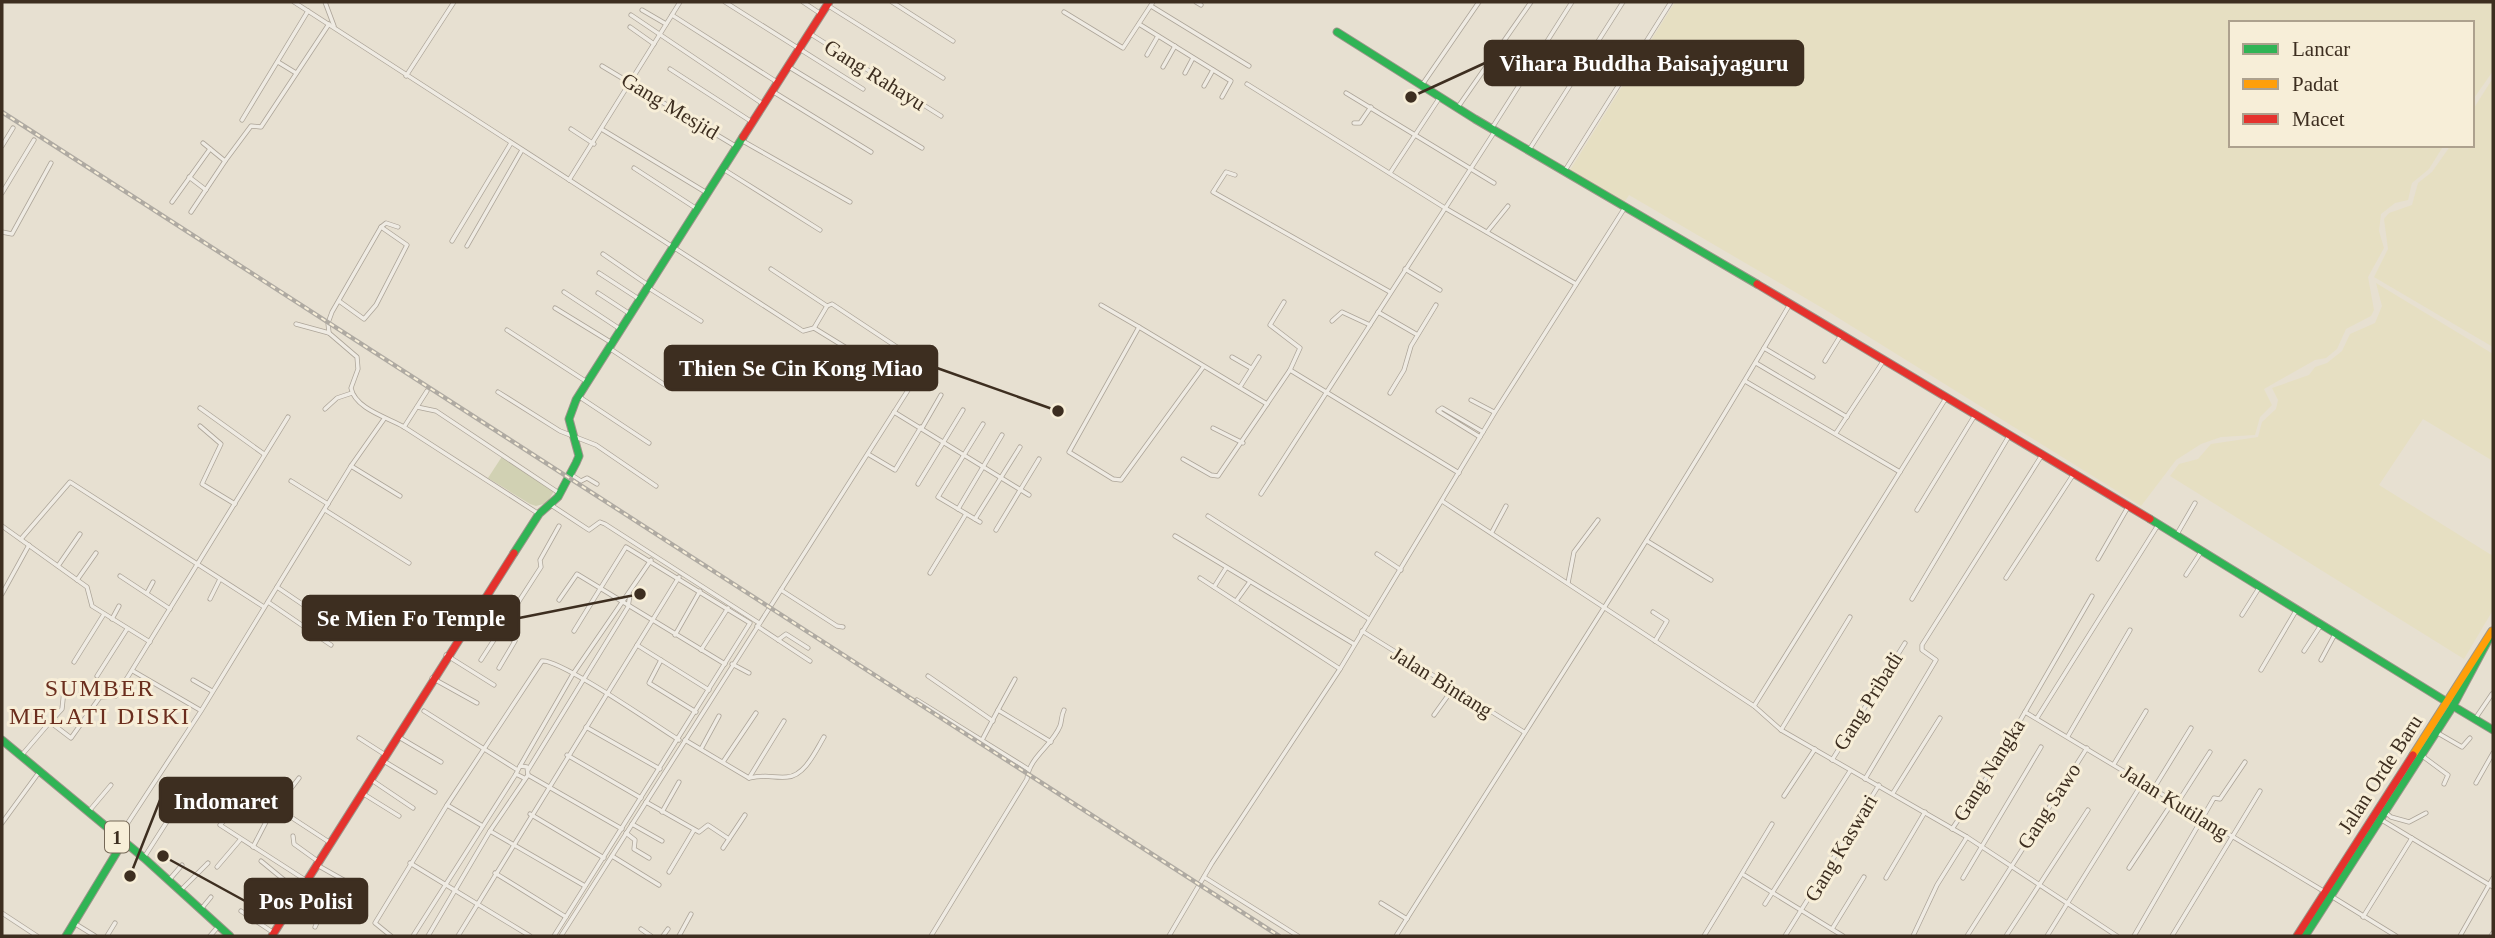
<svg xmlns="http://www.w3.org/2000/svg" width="2495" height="938" viewBox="0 0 2495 938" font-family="Georgia,serif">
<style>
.farmland{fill:#e6dfc2}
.cemetery{fill:#d1d1b3}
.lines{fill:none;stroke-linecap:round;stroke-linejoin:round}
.street-casing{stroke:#ada599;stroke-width:5}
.fast-casing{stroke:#9c958a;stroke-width:9}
.slow-casing{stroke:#9c958a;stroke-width:9}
.jam-casing{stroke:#9c958a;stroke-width:9}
.street{stroke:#efebe3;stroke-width:3.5}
.fast{stroke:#30b455;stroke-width:7}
.slow{stroke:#ff9f0a;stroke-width:7}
.jam{stroke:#e5322d;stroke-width:7}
.rail-casing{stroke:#afaaa2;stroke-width:4.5}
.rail{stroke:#f7eed8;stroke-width:2;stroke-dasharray:5;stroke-linecap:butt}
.labels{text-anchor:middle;stroke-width:6;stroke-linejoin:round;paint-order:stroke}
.shield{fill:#f7eed8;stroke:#756857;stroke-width:2}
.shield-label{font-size:19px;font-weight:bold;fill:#3d2e20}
.street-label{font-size:21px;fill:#3d2e20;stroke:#f7eed8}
.quarter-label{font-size:24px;letter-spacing:2px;fill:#6b2e1e;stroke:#f7eed8}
.leader{fill:none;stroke:#3d2e20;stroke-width:2.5}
.callout-dot{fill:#3d2e20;stroke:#f7eed8;stroke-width:2.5}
.callout{fill:#3d2e20;stroke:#3d2e20;stroke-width:2.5}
.callout-label{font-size:23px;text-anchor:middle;font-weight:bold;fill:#fff}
</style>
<rect width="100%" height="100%" fill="#e7e0d1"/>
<g class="farmland">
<polygon points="1675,2 2493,2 2493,71 2472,101 2472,23 2231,23 2231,145 2444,145 2429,169 2412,183 2408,200 2395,203 2381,214 2379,231 2384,248 2368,277 2374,310 2371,316 2346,329 2337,349 2326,358 2315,360 2264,389 2272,405 2260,417 2255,435 2221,437 2201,444 2176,460 2141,506 1824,309 1629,195 1624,203 1570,170"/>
<polygon points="2493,78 2493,347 2374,277 2388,249 2384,219 2389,213 2412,205 2418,183 2432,172 2451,145 2472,145 2472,111"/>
<polygon points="2376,283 2493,354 2493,461 2423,419 2379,485 2493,556 2493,610 2464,659 2170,476 2179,464 2198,459 2211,444 2258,437 2262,422 2276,409 2278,400 2272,388 2309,375 2315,367 2327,363 2342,351 2350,334 2375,323 2382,306"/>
</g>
<polygon class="cemetery" points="503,455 554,491 547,503 536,506 530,504 488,478"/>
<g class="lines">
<g class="street-casing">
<g id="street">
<polyline points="294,2 803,331 814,328 910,387"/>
<polyline points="325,2 334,26"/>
<polyline points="725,2 863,89"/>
<polyline points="803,2 821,14"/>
<polyline points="892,2 953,41"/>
<polyline points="1196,2 1201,5"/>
<polyline points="827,5 943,78"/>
<polyline points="1151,6 1249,66"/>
<polyline points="642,10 666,24"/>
<polyline points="1064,12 1123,48 1153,2"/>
<polyline points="631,15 763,104"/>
<polyline points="672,15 777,82"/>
<polyline points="1139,24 1231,81 1222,97"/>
<polyline points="630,27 654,44"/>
<polyline points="809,33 941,116"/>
<polyline points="1147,55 1158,36"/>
<polyline points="278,62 296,73"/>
<polyline points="602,66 737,147"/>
<polyline points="789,67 922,148"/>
<polyline points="1163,67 1175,46"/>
<polyline points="670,69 752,122"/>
<polyline points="1185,73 1193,58"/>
<polyline points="406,76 454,2"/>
<polyline points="1247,84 1445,208 1576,284"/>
<polyline points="1422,85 1479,2"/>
<polyline points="1204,86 1213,70"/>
<polyline points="772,91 871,152"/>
<polyline points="1346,93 1494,183"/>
<polyline points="1458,107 1531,2"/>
<polyline points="242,120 308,11"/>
<polyline points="1354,123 1360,123 1371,107"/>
<polyline points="1492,128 1572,2"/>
<polyline points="571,129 594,144"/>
<polyline points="603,130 707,193"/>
<polyline points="741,140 850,202"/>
<polyline points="203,143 225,161 251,126 261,127 329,24"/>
<polyline points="2,146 13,128"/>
<polyline points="1529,150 1623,2"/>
<polyline points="634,168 697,209"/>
<polyline points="723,169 820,230"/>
<polyline points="1564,172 1671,2"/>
<polyline points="1390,173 1440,97"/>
<polyline points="1235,175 1226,172 1213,192 1390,292"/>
<polyline points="189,177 206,190"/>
<polyline points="569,180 680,2"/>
<polyline points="2,193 34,140"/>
<polyline points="172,202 210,149"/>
<polyline points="191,212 225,161"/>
<polyline points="2,232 12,234 51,163"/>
<polyline points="1487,232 1508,206"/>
<polyline points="452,241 511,143"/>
<polyline points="467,246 522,150"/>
<polyline points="603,254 648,285"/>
<polyline points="771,269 827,306"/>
<polyline points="1405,269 1440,290"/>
<polyline points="599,273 639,299"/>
<polyline points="647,287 701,321"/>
<polyline points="564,292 620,329"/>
<polyline points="598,293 630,314"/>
<polyline points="339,301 364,319 376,305 407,245 381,227"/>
<polyline points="1284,302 1270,325 1300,348 1290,370"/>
<polyline points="1101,305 1139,327"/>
<polyline points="555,308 612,343"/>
<polyline points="1378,312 1416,334"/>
<polyline points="1332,321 1342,312 1370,325"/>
<path d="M296 324 329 333 357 357 358 369 351 388C355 409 389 418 404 427L539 514"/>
<polyline points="507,330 587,382"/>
<polyline points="329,333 328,323 332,312 381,227 386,223 398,227"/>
<polyline points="609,348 665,385"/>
<polyline points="1764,348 1813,377"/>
<polyline points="1232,357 1251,368"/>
<polyline points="1825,361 1841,335"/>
<polyline points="1756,363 1847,417"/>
<polyline points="1204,366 1121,480 1113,479 1069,452 1139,327 1267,404 1290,370 1459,473"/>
<polyline points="1745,381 1900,472"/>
<polyline points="1240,387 1259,357"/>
<polyline points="498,392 560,431 596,445 656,486"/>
<polyline points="1390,393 1404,370 1411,346 1436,305"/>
<polyline points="578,396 649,443"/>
<polyline points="1471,400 1494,412"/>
<polyline points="417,407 436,411 559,493"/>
<polyline points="200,408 264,454"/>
<polyline points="325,409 337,398 352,393"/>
<polyline points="894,412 1029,495"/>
<polyline points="200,426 221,444 202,484 235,504"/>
<polyline points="404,427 427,391"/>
<polyline points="922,428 941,395"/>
<polyline points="1213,428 1243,443"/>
<polyline points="1836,433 1884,360"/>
<polyline points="1480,437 1438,411 1442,408 1483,432"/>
<polyline points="868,454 895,470 921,427"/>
<polyline points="1183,459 1211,475 1218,476 1267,404"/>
<polyline points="351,466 400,496"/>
<polyline points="570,474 581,481 587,478 597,484"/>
<polyline points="291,481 328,504"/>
<polyline points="918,484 963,410"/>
<polyline points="1261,494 1495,131"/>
<polyline points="1442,501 1754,706 1781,730 1967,837 2117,936"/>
<polyline points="551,505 589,530 600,522 605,524 759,623"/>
<polyline points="958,509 1002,435"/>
<polyline points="325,510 409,563"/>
<polyline points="1917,510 1975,415"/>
<polyline points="1208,516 1369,619"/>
<polyline points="975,519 1020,447"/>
<polyline points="980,522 938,497 983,424"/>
<polyline points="2,526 87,587 92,606 150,642"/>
<polyline points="996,530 1039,459"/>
<polyline points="1492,532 1506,506"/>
<polyline points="2177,534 2195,503"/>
<polyline points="1175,536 1354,644"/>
<polyline points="21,539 70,482 264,607"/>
<polyline points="1647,541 1711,580"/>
<polyline points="1377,554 1401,570"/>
<polyline points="2098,559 2128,507"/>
<polyline points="58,566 80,534"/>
<polyline points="930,573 966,514"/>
<polyline points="2186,575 2201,552"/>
<polyline points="120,576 170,609"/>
<polyline points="1200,578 1340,669"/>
<polyline points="2006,578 2073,475"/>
<polyline points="77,580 96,553"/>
<polyline points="1568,583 1574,552 1598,520"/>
<polyline points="277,587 305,606"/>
<polyline points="1214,587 1226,568"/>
<polyline points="781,590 837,626 843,627"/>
<polyline points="147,593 153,582"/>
<polyline points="2,594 29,545"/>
<polyline points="210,599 220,579"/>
<polyline points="1912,599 2009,436"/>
<polyline points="559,600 577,574 725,664"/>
<polyline points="1236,601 1249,583"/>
<polyline points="268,602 331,645"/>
<polyline points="1653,612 1667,621 1655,641"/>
<polyline points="473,614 515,641 499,668"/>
<polyline points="2242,615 2259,588"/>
<polyline points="112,619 119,606"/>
<polyline points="757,626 810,661"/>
<polyline points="1362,631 1524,732"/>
<polyline points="675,635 700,591"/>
<polyline points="778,640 786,634 808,648"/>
<polyline points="637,645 709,690"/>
<polyline points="701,650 728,608"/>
<polyline points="2304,651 2321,625"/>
<polyline points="446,655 494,685"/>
<polyline points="481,660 541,567 540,560 559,526"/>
<polyline points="661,660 649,683 696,712"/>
<polyline points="2321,660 2335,634"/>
<polyline points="74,662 104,614"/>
<polyline points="732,664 749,673"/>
<polyline points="2261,670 2297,609"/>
<polyline points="133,671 200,710"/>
<polyline points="97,676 127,629"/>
<polyline points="928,676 993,721"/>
<polyline points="432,678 477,703"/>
<polyline points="193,680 212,691"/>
<polyline points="917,700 1028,769"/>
<polyline points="1754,706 1946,398"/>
<polyline points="998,710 1015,679"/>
<polyline points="424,711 516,769"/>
<polyline points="2025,712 2325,892"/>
<polyline points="1434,715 1452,690"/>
<polyline points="2037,718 2158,525"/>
<polyline points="2475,719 2492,694"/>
<polyline points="51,721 62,709 64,690"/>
<polyline points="586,727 660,769"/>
<polyline points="1781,730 1850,617"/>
<polyline points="2436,732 2462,747 2470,738"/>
<polyline points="397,736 441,762"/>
<polyline points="2068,736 2130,630"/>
<polyline points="359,738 384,754"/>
<path d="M685 740 749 778C768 774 771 778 787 777 805 776 816 750 824 737"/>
<polyline points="981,742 998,710 1051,742"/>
<polyline points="701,749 719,716"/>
<polyline points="567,755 641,798"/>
<polyline points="2421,755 2448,775 2444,784"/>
<polyline points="21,756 50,722 71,738 100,697 116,696 288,417"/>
<polyline points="382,760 435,792"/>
<polyline points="1832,760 1905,643"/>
<polyline points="723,762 756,713"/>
<polyline points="2114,764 2146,711"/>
<polyline points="520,766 573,674 651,560"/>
<polyline points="528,770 628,607 630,595"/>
<polyline points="528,775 622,829"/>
<polyline points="749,778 784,721"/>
<polyline points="370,779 413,808"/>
<polyline points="1865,779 1936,660 1922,650 1922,645 2042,455"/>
<polyline points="2476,783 2493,753"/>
<polyline points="255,787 220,825 307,881"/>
<polyline points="2154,788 2191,728"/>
<polyline points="362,793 399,816"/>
<polyline points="1893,793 1940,718"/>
<polyline points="1784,796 1815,749"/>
<polyline points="646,802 699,832 708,825 729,839"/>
<polyline points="2178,802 2210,752"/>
<polyline points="447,805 481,825"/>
<polyline points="277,808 329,842"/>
<polyline points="90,810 111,785"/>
<polyline points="662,812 679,782"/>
<polyline points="2385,812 2391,817 2409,822 2426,813"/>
<polyline points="530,814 604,858"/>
<polyline points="2380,819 2493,887"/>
<polyline points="2,823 37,775"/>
<polyline points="632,824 662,841"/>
<polyline points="1952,829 1991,771 2092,596"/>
<polyline points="490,831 585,886"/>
<polyline points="626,833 635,840 634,849 649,858"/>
<polyline points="293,836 294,844 319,862"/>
<polyline points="116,841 201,711 351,466 384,419"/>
<polyline points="253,847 267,820 299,778"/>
<polyline points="723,848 745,815"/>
<polyline points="145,856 168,820"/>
<polyline points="612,856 659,885"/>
<polyline points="261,861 300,893 341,916"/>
<polyline points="410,863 530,936"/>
<polyline points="317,865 356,887"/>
<polyline points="217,867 240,840"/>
<polyline points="2129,868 2174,800"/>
<polyline points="669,872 694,830"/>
<polyline points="495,873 566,917"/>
<polyline points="1744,875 1843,936"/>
<polyline points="1204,877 1298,936"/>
<polyline points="1886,878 1925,812"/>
<polyline points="1963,878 2041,747"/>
<polyline points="169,880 182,865"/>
<polyline points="182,889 208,863"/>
<polyline points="2331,896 2396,936"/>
<polyline points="294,903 319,918 315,927"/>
<polyline points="1381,903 1407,919"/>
<polyline points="255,904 282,922"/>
<polyline points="1765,904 1850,771"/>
<polyline points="202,908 211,897"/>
<polyline points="241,911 274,933"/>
<polyline points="2,913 37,936"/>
<polyline points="2363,917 2412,838"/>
<polyline points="74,923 95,936"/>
<polyline points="641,929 651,936"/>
<polyline points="1832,929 1864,877"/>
<polyline points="107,936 115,923"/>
<polyline points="210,936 216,929"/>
<path d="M391 936 375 923 447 805 542 661C559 658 658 727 679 740"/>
<polyline points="413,936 516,774"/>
<polyline points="428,936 490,831 528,775 527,767 520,766 516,774 524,778"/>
<polyline points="458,936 679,577"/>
<polyline points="554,936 750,623 626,547 574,631"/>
<polyline points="561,936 924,365 832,304 827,306 814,328"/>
<polyline points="663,936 668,929"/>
<polyline points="679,936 691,914"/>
<path d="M931 936 1027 779C1029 757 1052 746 1060 726 1062 721 1061 716 1064 710"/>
<polyline points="1169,936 1212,863 1340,669 1495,412 1624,209"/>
<path d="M1396 936C1528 726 1664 519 1790 304"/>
<polyline points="1704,936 1772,824"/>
<polyline points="1785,936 1879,785"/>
<polyline points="1913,936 1937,885 1967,837"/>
<polyline points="1967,936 2087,748"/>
<polyline points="2006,936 2088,810"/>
<polyline points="2047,936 2143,782"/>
<polyline points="2134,936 2214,798 2220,799 2245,762"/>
<polyline points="2172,936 2260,791"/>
<polyline points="2460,936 2493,878"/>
<polyline points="2491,936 2493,933"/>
</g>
</g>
<g class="fast-casing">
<g id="fast">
<polyline points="1337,32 1475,119 1757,284"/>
<polyline points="2150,519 2447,702"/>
<polyline points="514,553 539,514 558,497 576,463 579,456 569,419 576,400 743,137"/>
<polyline points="2453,706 2493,730"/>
<polyline points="2,740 144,858 230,936"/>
<polyline points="66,936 123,842"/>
<polyline points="2305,936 2453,706 2492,633"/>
</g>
</g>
<g class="slow-casing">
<polyline id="slow" points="2413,755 2492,631"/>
</g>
<g class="jam-casing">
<g id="jam">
<polyline points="743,137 829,2"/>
<polyline points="1757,284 2150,519"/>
<polyline points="272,936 514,553"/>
<polyline points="2297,936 2413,755"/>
</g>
</g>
<use href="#street" class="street"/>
<use href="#fast" class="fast"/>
<use href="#slow" class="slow"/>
<use href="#jam" class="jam"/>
<g class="rail-casing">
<polyline id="rail" points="2,112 1279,936"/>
</g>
<use href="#rail" class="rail"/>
</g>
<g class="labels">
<rect class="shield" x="105" y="821.5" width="24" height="31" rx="5"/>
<g class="shield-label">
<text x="117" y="844">1</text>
</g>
<g class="street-label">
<text transform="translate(875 75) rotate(32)" y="7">Gang Rahayu</text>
<text transform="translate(670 106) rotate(31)" y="7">Gang Mesjid</text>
<text transform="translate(1442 682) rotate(32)" y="7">Jalan Bintang</text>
<text transform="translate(1868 701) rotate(-58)" y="7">Gang Pribadi</text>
<text transform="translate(1989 770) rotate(-58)" y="7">Gang Nangka</text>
<text transform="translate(2380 774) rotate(-57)" y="7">Jalan Orde Baru</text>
<text transform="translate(2175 802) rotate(32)" y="7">Jalan Kutilang</text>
<text transform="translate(2049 806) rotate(-57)" y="7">Gang Sawo</text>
<text transform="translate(1841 848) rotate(-59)" y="7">Gang Kaswari</text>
</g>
<g class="quarter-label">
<text x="100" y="696">SUMBER<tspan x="100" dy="28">MELATI DISKI</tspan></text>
</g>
</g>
<path class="leader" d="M1411 97L1485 63M1058 411L937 368M640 594L519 618M130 876L160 800M163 856L245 901"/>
<g class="callout-dot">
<circle cx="1411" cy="97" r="7"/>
<circle cx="1058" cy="411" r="7"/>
<circle cx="640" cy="594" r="7"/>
<circle cx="130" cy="876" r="7"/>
<circle cx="163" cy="856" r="7"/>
</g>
<g class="callout">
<rect x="1485" y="41" width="318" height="44" rx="7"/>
<rect x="665" y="346" width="272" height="44" rx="7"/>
<rect x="303" y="596" width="216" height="44" rx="7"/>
<rect x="160" y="778" width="132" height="44" rx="7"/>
<rect x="245" y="879" width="122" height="44" rx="7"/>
</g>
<g class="callout-label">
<text x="1644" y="71">Vihara Buddha Baisajyaguru</text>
<text x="801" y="376">Thien Se Cin Kong Miao</text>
<text x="411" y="626">Se Mien Fo Temple</text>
<text x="226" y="809">Indomaret</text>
<text x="306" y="909">Pos Polisi</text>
</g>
<rect width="2495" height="938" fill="none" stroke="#3d2e20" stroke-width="7"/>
<rect x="2229" y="21" width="245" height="126" fill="#f7eed8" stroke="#ada18e" stroke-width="2"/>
<rect x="2243" y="44" width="35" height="10" fill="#30b455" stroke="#ada18e" stroke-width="2"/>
<text x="2292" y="56" font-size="21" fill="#3d2e20">Lancar</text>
<rect x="2243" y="79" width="35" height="10" fill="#ff9f0a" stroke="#ada18e" stroke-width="2"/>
<text x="2292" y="91" font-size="21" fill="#3d2e20">Padat</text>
<rect x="2243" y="114" width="35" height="10" fill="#e5322d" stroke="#ada18e" stroke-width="2"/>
<text x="2292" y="126" font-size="21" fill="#3d2e20">Macet</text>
</svg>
